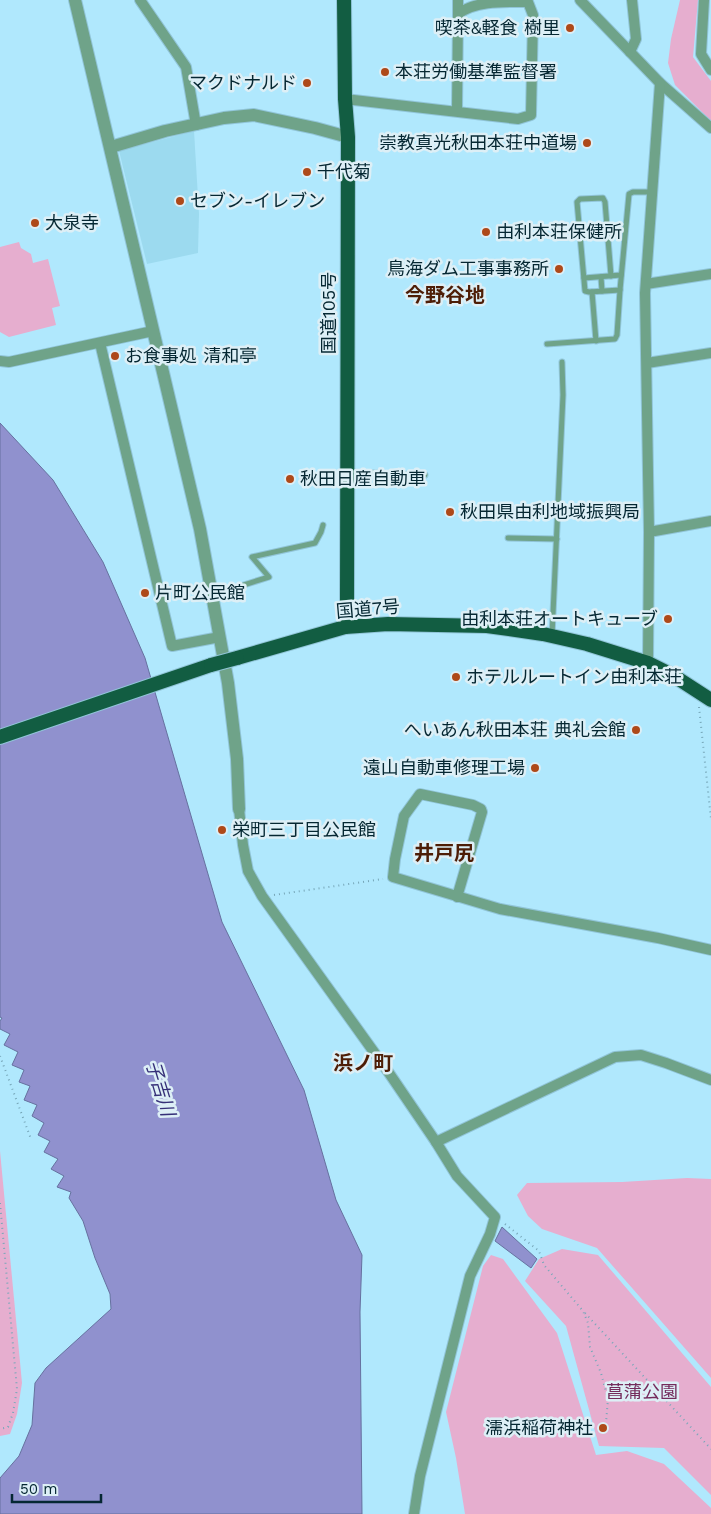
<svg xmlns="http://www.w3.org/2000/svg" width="711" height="1514" viewBox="0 0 711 1514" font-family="'Work Sans','Noto Sans JP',sans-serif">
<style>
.built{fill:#9cdaef}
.green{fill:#e6aecf}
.water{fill:#9091ce;stroke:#66719f}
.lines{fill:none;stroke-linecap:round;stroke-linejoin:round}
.service-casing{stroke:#91c5d8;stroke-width:7}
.minor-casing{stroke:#91c5d8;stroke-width:12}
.tertiary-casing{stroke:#91c5d8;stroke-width:14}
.trunk-casing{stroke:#91c5d8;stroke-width:16}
.path{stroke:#77a7b9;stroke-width:2;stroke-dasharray:1 4;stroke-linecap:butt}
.service{stroke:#6fa389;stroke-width:5}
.minor{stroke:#6fa389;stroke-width:10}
.tertiary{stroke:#6fa389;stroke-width:12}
.trunk{stroke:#125d42;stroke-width:14}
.trunk-bridge-casing{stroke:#91c5d8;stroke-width:16;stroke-linecap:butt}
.trunk-bridge{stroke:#125d42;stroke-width:14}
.poi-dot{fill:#ae4919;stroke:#ddeff6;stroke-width:2}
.labels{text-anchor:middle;stroke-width:5;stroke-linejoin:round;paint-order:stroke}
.poi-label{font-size:18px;fill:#052732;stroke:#ddeff6;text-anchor:start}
.street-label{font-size:18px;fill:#052732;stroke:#ddeff6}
.park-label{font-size:18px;fill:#742b5c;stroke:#ddeff6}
.water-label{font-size:19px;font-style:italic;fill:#363078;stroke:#ddeff6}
.quarter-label{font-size:20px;font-weight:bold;fill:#4d1d06;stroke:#ddeff6}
</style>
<rect width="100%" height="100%" fill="#b0e8fd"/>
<polygon class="built" points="194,131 199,214 198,253 147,264 119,151"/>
<g class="green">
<polygon points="680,0 698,0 693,57 711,81 711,121 675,85 668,63 671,39"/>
<polygon points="19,242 21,248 31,254 33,263 48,259 60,306 52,308 56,325 9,337 0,332 0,247"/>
<polygon points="0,1151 22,1383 17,1414 10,1434 0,1436"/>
<polygon points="687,1178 711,1179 711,1378 597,1248 542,1229 528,1216 517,1195 527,1183 622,1182"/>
<polygon points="562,1249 598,1255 711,1387 711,1495 664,1448 599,1446 566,1326 525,1281 539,1259"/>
<polygon points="491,1255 503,1259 557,1333 596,1455 627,1451 664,1464 711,1508 711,1514 465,1514 456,1458 446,1412 483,1266"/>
</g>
<g class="water">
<polygon points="0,423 53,480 103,562 145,658 222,922 304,1090 336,1200 362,1255 360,1312 362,1514 0,1514 0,1478 19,1456 32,1425 35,1383 46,1368 111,1309 110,1294 95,1258 83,1221 69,1198 71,1192 57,1187 64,1176 51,1169 58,1159 44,1152 50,1141 38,1135 44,1123 32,1116 37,1105 24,1100 30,1086 19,1082 24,1070 12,1065 18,1052 4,1045 10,1034 0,1029 0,1021 2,1018 0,1017"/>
<polygon points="502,1227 537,1259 531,1268 495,1241"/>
</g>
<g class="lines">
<g class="service-casing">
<g id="service">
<polyline points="611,276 605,202 603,198 580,199 577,202 585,291 589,292 620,290 629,194 633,192 652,192"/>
<polyline points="601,277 602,291"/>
<polyline points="584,278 621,275"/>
<polyline points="592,292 596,341"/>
<polyline points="547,344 615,339 617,335 620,290"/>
<polyline points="348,472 425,475"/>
<polyline points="508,538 557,539"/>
<polyline points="212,595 269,577 252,557 315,543 321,532 323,525"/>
<polyline points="552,636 563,395 562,362"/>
</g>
</g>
<g class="minor-casing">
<g id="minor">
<polyline points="140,0 186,67 196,125"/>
<polyline points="580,0 660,83 711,128"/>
<polyline points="704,0 701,54 711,70"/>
<polyline points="458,14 458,0"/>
<polyline points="630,52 636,39 632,0"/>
<path d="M345 99 518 119 531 115 533 15 528 2C506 2 476 0 458 14L457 112"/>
<polyline points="646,284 711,274"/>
<polyline points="100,343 172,646 220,637"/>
<polyline points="0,361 9,362 153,331"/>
<polyline points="647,363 711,353"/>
<polyline points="649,532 711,521"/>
<polyline points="648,663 649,532 645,293 660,83"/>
<polyline points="239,809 243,845 248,871 262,896 389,1073 436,1142 457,1176 495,1217 490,1234 470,1276 420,1476 414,1514"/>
<polyline points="457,897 482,812 481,809 473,805 420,794 404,816 395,859 393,877 500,909 658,938 711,950"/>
<polyline points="436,1142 615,1057 641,1055 666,1063 711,1080"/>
</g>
</g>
<g class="tertiary-casing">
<g id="tertiary">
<polyline points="75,0 200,529 228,683 237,759 239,809"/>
<polyline points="111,147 165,131 224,118 254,115 315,128 348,137"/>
</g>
</g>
<g class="trunk-casing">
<g id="trunk">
<polyline points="344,0 345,99 348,137 347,600 345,627"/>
<polyline points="237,658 345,627 388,624 487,626 543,634 587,644 648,663 674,676 711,700"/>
<polyline points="0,737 211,665"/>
</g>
</g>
<g class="path">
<polyline points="699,707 711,819"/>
<polyline points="274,895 383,879"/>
<polyline points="0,1056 31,1139"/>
<polyline points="0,1203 17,1389 13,1413 8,1427 0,1429"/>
<polyline points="505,1224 539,1251 544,1265 583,1311 588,1323 590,1347 601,1373 608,1399 606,1423"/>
<polyline points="585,1313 711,1449"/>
</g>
<use href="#service" class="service"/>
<use href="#minor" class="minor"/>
<use href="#tertiary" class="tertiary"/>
<use href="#trunk" class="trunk"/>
<g class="trunk-bridge-casing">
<polyline id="trunk-bridge" points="211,665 237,658"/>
</g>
<use href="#trunk-bridge" class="trunk-bridge"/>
</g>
<g class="poi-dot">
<circle cx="570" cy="28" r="5"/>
<circle cx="385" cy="72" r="5"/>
<circle cx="307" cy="83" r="5"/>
<circle cx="587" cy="143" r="5"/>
<circle cx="307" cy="172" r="5"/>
<circle cx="180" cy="201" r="5"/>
<circle cx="35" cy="223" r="5"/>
<circle cx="486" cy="232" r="5"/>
<circle cx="559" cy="269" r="5"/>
<circle cx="115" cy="356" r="5"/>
<circle cx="290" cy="479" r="5"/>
<circle cx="450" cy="512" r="5"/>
<circle cx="145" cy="593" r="5"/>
<circle cx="668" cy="619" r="5"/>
<circle cx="456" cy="677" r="5"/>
<circle cx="636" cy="730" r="5"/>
<circle cx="535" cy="768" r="5"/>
<circle cx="222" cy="830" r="5"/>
<circle cx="603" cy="1428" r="5"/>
</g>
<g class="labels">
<g class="poi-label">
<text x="560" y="34" text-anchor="end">喫茶&amp;軽食 樹里</text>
<text x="395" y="78">本荘労働基準監督署</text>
<text x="297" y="89" text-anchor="end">マクドナルド</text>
<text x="577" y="149" text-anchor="end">崇教真光秋田本荘中道場</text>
<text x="317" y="178">千代菊</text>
<text x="190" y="207">セブン-イレブン</text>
<text x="45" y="229">大泉寺</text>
<text x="496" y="238">由利本荘保健所</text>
<text x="549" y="275" text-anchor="end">鳥海ダム工事事務所</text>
<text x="125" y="362">お食事処 清和亭</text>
<text x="300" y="485">秋田日産自動車</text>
<text x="460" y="518">秋田県由利地域振興局</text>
<text x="155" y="599">片町公民館</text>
<text x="658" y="625" text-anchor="end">由利本荘オートキューブ</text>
<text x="466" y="683">ホテルルートイン由利本荘</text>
<text x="626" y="736" text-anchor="end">へいあん秋田本荘 典礼会館</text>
<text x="525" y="774" text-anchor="end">遠山自動車修理工場</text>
<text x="232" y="836">栄町三丁目公民館</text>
<text x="593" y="1434" text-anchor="end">濡浜稲荷神社</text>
</g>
<g class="street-label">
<text transform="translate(329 313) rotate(-90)" y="6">国道105号</text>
<text transform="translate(368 609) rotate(-5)" y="6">国道7号</text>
</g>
<g class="park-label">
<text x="642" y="1398">菖蒲公園</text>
</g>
<g class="water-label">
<text transform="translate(161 1088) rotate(73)" y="7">子吉川</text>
</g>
<g class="quarter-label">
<text x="445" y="302">今野谷地</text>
<text x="444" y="860">井戸尻</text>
<text x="363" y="1070">浜ノ町</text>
</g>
</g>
<path d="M12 1494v8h89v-8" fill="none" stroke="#052732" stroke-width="2.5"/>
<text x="20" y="1494" font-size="15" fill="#052732" stroke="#ddeff6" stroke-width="4" paint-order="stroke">50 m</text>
</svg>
